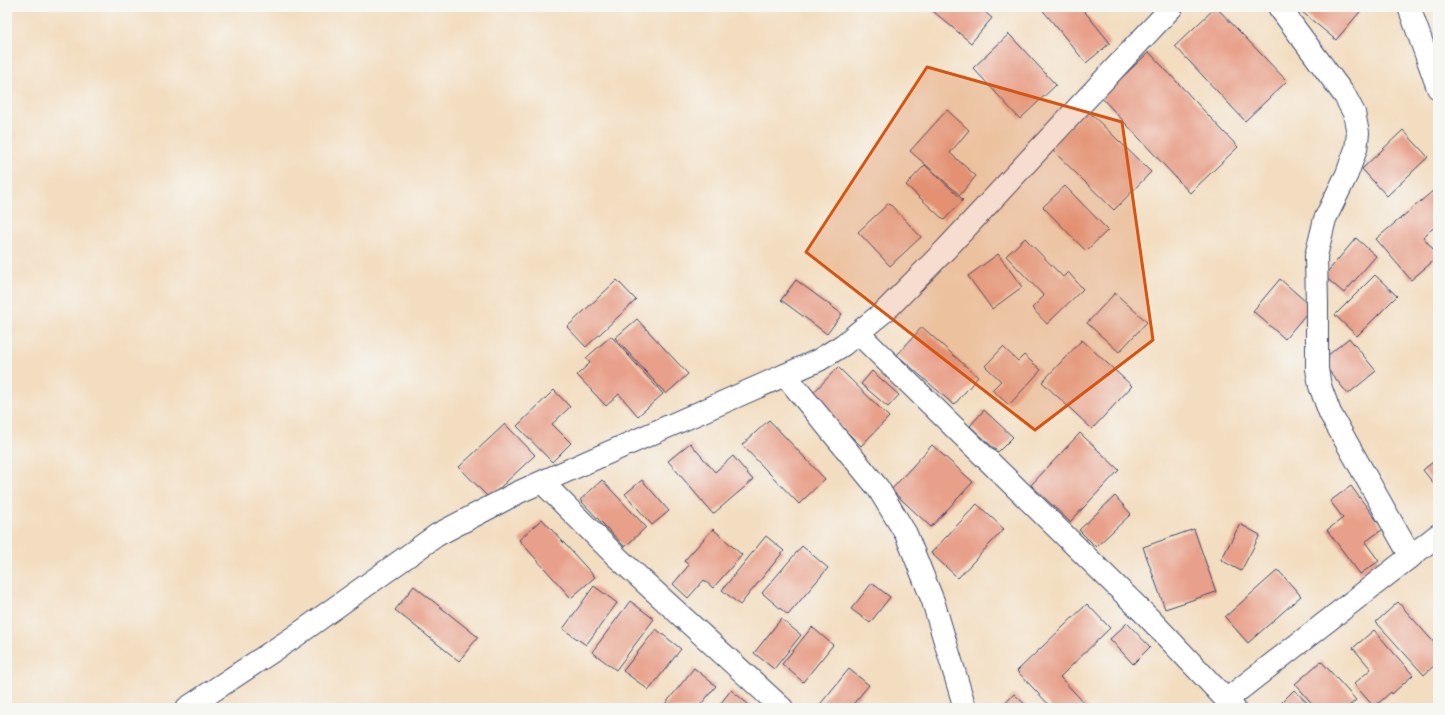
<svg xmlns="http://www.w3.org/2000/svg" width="1445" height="715" viewBox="0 0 1445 715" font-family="'IM FELL Great Primer',serif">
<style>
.building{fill:#e8a08a}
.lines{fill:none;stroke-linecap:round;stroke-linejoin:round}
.minor-casing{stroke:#3b496d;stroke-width:24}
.minor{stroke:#fff;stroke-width:22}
.marked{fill:#d45514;fill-opacity:0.2;stroke:#d45514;stroke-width:3;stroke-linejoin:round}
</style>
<rect width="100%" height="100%" fill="#f6f6f2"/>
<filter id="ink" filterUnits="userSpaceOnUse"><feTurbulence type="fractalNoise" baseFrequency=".025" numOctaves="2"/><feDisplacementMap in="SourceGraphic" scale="8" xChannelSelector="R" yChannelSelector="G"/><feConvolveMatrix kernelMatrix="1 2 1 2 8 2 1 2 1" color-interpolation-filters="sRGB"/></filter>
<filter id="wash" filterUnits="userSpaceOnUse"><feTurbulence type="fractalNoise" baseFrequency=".012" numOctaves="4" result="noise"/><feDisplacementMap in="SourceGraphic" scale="16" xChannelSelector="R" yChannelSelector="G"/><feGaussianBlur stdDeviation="0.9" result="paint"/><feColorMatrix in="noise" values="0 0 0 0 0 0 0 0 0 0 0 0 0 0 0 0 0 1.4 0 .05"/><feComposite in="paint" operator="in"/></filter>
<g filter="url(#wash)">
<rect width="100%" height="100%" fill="#f3ddc0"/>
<g id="blocks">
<g class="building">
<polygon points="928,7 979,7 992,18 971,43"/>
<polygon points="1040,7 1081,7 1110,43 1086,63"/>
<polygon points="1216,7 1287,81 1245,121 1175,46"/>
<polygon points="1296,7 1364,7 1336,40"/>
<polygon points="1009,34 1056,85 1020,119 973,68"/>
<polygon points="1149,52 1238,147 1190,193 1101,97"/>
<polygon points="947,110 969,130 950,153 976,176 960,195 910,151"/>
<polygon points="1087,110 1151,172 1114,210 1050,148"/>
<polygon points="1403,130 1428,157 1387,196 1362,169"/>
<polygon points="925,165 963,200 944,220 906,185"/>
<polygon points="1065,186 1108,230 1086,251 1043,207"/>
<polygon points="1434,190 1438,195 1438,224 1423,237 1438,255 1438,257 1411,280 1376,239"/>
<polygon points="889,203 921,237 890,266 858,232"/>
<polygon points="1025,238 1063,277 1068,272 1083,289 1047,324 1032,308 1044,296 1006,256"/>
<polygon points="1356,238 1376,256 1344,293 1324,276"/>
<polygon points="998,254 1022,287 992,309 968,276"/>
<polygon points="1375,275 1397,296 1357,336 1335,315"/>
<polygon points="1280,279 1312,307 1285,339 1253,311"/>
<polygon points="617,280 636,300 586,347 567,327"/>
<polygon points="796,280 842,314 827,334 781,300"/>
<polygon points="1115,293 1147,322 1119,352 1087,323"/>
<polygon points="637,319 688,374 666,394 615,338"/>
<polygon points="922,327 978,377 954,405 897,355"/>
<polygon points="611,336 663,394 638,416 619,394 606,406 577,375 590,363 586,358"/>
<polygon points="1349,338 1376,371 1348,394 1321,361"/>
<polygon points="1082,340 1132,386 1092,429 1042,382"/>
<polygon points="1003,347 1018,361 1024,355 1041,370 1009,405 992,390 1001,381 985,366"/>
<polygon points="838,367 889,417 861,446 810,396"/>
<polygon points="872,371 899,395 888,407 861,384"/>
<polygon points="554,390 570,407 552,424 571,443 552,462 517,426"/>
<polygon points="984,410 1013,437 998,452 970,426"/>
<polygon points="769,420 825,479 799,504 742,445"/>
<polygon points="505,424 535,455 489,498 459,467"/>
<polygon points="1080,433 1119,470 1070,522 1031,485"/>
<polygon points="690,443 715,472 733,456 753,480 713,514 668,461"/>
<polygon points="932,445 973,482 931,527 891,490"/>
<polygon points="1438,458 1438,489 1423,470"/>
<polygon points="602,480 646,527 625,547 580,500"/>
<polygon points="642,480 669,511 652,525 625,494"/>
<polygon points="1351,486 1383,529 1365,542 1379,561 1360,574 1327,530 1343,518 1330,501"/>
<polygon points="1115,496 1131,514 1096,547 1079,530"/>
<polygon points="977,504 1004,529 958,578 931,553"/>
<polygon points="542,519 595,577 571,598 519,540"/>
<polygon points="1240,524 1260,535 1241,571 1221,560"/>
<polygon points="713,529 742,555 713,588 704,580 688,598 673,584 689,565 684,561"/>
<polygon points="1194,529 1216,592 1165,609 1143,547"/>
<polygon points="766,536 784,551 740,605 722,590"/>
<polygon points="802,546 828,568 788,615 762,593"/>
<polygon points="1278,570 1301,596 1248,643 1225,617"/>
<polygon points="872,583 890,597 870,623 851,609"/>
<polygon points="414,586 478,637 459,661 395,610"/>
<polygon points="594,586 617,603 586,645 563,629"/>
<polygon points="630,601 654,619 616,670 592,652"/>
<polygon points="1398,602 1438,647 1438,662 1424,675 1376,622"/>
<polygon points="1087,604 1110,628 1060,677 1089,708 1052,708 1017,671"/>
<polygon points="781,619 801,635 774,669 754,653"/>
<polygon points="1127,623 1150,647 1133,664 1110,639"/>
<polygon points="812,627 833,645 803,682 782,664"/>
<polygon points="656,629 681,649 649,690 623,671"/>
<polygon points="1374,630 1413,675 1392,694 1391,692 1374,707 1354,684 1371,669 1353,648"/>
<polygon points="1321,661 1356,700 1347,708 1316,708 1295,684"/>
<polygon points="694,668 716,686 698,708 662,708"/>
<polygon points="849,669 869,685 850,708 817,708"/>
<polygon points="731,690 753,708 717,708"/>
<polygon points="1294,690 1313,708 1276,708"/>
<polygon points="1014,694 1029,708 1001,708"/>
</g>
</g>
</g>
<g filter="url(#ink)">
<use href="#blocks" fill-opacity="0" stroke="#3b496d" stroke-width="1"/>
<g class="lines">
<g class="minor-casing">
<g id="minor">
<polyline points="1279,7 1345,96 1354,113 1358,133 1356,149 1347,174 1325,219 1316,256 1317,305 1317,369 1320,386 1330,413 1411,557"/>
<polyline points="1409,7 1438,88"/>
<polyline points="858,333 1148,617 1234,708"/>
<polyline points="785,375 878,488 906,534 933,601 965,708"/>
<polyline points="543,483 618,558 782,708"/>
<polyline points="1226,700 1438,535"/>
<polyline points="187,708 294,637 437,535 519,492 819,360 843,345 886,310 947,248 1172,7"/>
</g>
</g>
<use href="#minor" class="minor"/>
</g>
</g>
<path class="marked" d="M927 67 1122 122 1153 340 1035 430 806 252Z"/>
<rect width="1445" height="715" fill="none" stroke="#f6f6f2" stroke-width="24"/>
</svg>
